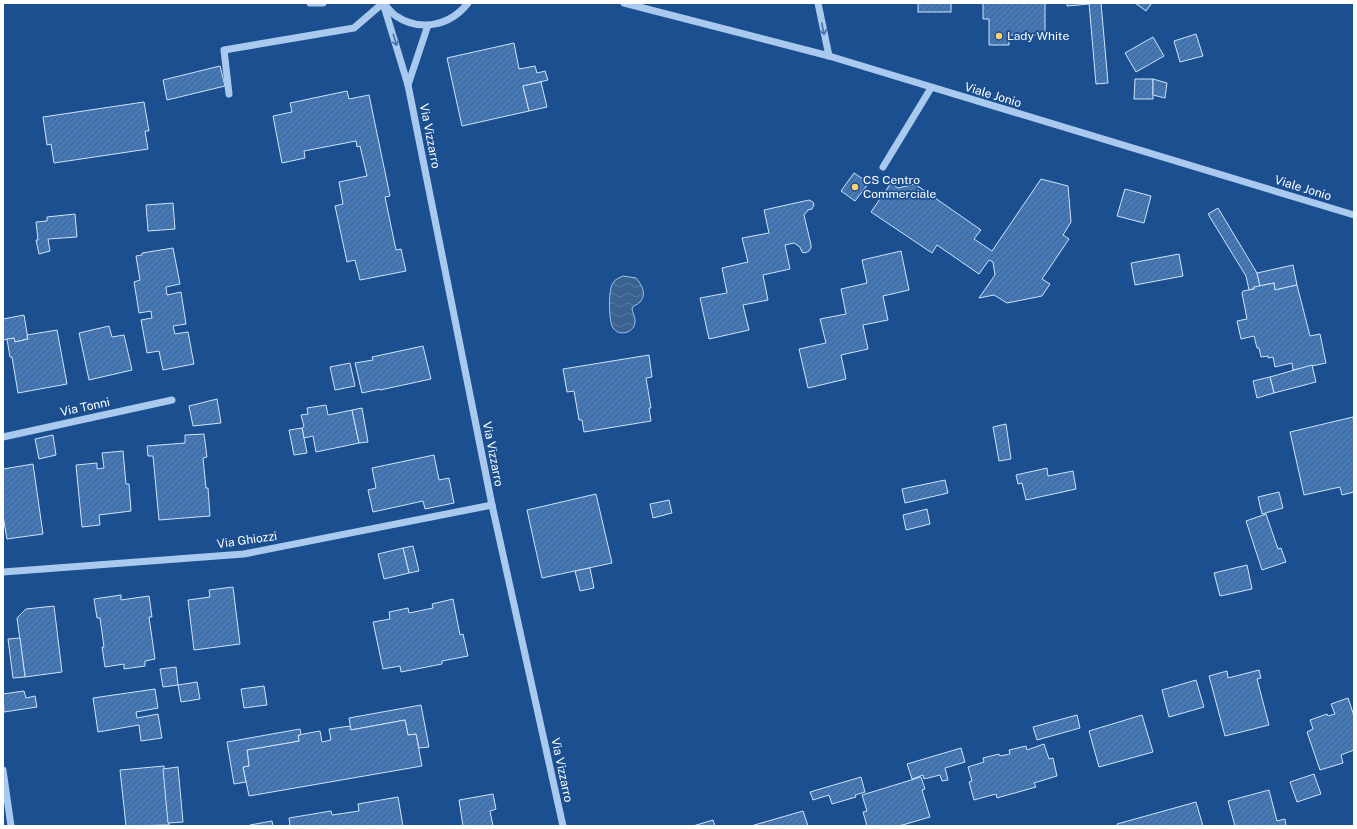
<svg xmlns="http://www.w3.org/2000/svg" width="1357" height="829" viewBox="0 0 1357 829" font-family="'Public Sans',sans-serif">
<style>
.water{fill:url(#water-waves);stroke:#9cc4f0}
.building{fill:url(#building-hatch);stroke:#cfe3fa}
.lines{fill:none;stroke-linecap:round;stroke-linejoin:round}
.minor{stroke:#a9c9ee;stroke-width:7}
.oneway{stroke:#4674ac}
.poi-dot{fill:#ffd166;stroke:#1b4f8f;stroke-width:1.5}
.labels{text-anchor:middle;stroke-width:3.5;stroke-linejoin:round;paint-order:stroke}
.poi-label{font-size:12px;fill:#fff;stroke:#1b4f8f;text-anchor:start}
.street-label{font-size:12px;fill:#fff;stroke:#1b4f8f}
</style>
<defs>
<pattern id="water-waves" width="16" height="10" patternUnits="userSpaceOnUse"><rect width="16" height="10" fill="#3c6290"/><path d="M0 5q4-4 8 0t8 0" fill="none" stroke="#597aa1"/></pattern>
<pattern id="building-hatch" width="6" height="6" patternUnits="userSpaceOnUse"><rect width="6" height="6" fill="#4478b7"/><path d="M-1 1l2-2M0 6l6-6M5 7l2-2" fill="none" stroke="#486282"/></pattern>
</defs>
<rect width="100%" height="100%" fill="#1b4f8f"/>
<path class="water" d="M623 276 636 278C642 285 647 294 640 302 637 305 634 305 632 308 632 313 636 317 635 323 633 334 617 337 612 326 609 319 608 289 613 283 615 279 619 278 623 276Z"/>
<g class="building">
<rect x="918" y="3" width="33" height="9"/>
<polygon points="983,3 1045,3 1045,35 1009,35 1009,45 989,45 989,19 983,19"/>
<polygon points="1067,3 1089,3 1089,4 1067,6"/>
<polygon points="1089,3 1101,3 1108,83 1096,84"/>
<polygon points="1135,3 1152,3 1146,11"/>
<polygon points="1196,34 1203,56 1180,62 1174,41"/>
<polygon points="1153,37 1164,56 1136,72 1125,53"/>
<polygon points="514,43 519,69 535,66 537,73 545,71 548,80 523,86 529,111 462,126 447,58"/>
<polygon points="220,66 225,86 167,100 163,80"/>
<polygon points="1135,79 1153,79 1153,99 1134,99"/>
<polygon points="1153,79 1167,83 1165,98 1153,95"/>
<polygon points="541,82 547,107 529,111 523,86"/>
<polygon points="347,91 349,99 369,95 390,196 385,197 396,250 401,249 406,271 360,280 355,260 347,262 335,206 343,204 339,182 367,176 360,146 357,147 356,141 304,151 305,158 282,163 273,116 292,112 290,103"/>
<polygon points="144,102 149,131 145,131 148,149 54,163 51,144 47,145 43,117"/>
<polygon points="854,173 869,183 855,201 841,191"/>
<polygon points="1041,179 1068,186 1071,222 1063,235 1069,239 1042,279 1050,284 1042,296 1007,303 994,295 979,298 995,275 993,262 989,260 979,274 937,245 932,253 871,212 891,183 898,188 915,184 981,230 974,239 992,251"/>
<polygon points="1125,189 1151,196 1144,223 1117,216"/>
<polygon points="809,200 813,202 814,205 812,209 808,210 804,215 811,245 811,248 809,251 805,253 802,252 800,247 794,243 785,245 790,269 763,275 768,300 743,305 749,330 709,339 700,298 727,293 722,268 748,262 742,238 769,233 764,210"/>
<polygon points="173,203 175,229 148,231 146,205"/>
<polygon points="1218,208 1257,273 1260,286 1254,287 1254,289 1249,290 1246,276 1208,214"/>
<polygon points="75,214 77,237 48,239 50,251 39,254 36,240 38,240 36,222 47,221 47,217"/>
<polygon points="173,248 180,284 166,287 167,295 181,292 186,324 173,326 175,334 188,332 194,364 163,370 159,351 147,353 141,320 152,318 151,311 139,313 134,282 140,280 136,256 142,255 142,253"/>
<polygon points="901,251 909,290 883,296 888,320 863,325 868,349 841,355 846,379 808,388 799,349 826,343 820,319 846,314 841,289 867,283 862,260"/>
<polygon points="1179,254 1183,276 1135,285 1131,263"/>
<polygon points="1293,265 1297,285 1275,290 1274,283 1260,286 1257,273"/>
<polygon points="1274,283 1275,290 1297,285 1310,336 1320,334 1326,363 1293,370 1292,363 1275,367 1273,357 1268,358 1268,356 1261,357 1259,348 1257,348 1254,336 1241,339 1237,321 1247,319 1242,293 1243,291 1254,289 1254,287"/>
<polygon points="24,315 28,339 15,342 14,338 3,340 3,319"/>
<polygon points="109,326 112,337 124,335 132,370 89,380 79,333"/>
<polygon points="57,330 67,384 18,393 12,357 10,357 7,339 14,338 15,342 28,339 27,335"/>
<polygon points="423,346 431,379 380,390 380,389 362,393 355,363 373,360 372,357"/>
<polygon points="649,355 652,377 646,378 651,408 649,408 651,421 584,432 582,420 579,420 574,391 567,392 563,369"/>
<polygon points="350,363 355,386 335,390 330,367"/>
<polygon points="1312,365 1316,382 1274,393 1270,377"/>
<polygon points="1270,377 1274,393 1257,398 1253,381"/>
<polygon points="217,399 221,423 193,426 189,406"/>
<polygon points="326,405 328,415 352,410 359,443 316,452 313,436 304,438 302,428 304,427 301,415 308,414 307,408"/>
<polygon points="362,408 368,442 359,443 352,410"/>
<polygon points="1353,417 1354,423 1354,492 1342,495 1340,487 1304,495 1290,432"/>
<polygon points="1006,424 1011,459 999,461 993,427"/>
<polygon points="302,428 307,453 294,455 289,430"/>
<polygon points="204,434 207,457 203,458 206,488 208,488 210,516 159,520 153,456 148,456 147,446 185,443 185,435"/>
<polygon points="53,435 56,455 39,459 35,439"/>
<polygon points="123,451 126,484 129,484 131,511 99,515 100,525 82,527 76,465 97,463 97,469 104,468 102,453"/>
<polygon points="434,455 439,480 449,478 454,503 425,509 423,501 373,512 368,490 376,488 372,468"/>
<polygon points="33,464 43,534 7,539 3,516 3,469"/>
<polygon points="1047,468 1048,476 1073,471 1076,489 1026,500 1022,483 1018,484 1016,475"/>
<polygon points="945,480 948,493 905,503 902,489"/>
<polygon points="1279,492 1283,508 1262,514 1258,497"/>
<polygon points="596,494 612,563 542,578 527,510"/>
<polygon points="669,500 672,513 653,518 650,504"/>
<polygon points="927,509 930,524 906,530 903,515"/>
<polygon points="1266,514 1278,549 1281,548 1286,562 1262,570 1246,521"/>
<polygon points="413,546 419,571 409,573 403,548"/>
<polygon points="403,548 409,573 384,579 378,554"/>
<polygon points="1247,565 1252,589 1220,596 1214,573"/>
<polygon points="590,568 594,588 580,591 575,571"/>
<polygon points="233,587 240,644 194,650 188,600 210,597 209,590"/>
<polygon points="121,595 121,600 149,596 152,617 149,617 155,659 145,661 145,666 124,669 124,664 105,667 102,647 104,647 100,618 97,618 94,599"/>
<polygon points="453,599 460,635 463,634 468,656 442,661 442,664 401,672 400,666 383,669 373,622 390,619 389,612 408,608 409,613 433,608 432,604"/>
<polygon points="54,606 62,672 25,677 17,618 26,609"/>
<polygon points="20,638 25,677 13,678 8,639"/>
<polygon points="176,667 178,685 163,687 160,669"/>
<polygon points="1259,670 1261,678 1257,679 1269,725 1225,736 1209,676 1227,671 1228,678"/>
<polygon points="1196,680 1204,707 1169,717 1162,690"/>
<polygon points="197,682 200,699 181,702 178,685"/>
<polygon points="264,686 267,705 244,708 241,689"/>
<polygon points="155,689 158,708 136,712 137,718 158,714 162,738 141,741 139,725 98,732 93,698"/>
<polygon points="24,691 26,698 35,696 37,707 4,712 3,694"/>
<polygon points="1348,698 1354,716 1354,750 1341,755 1343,763 1320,770 1307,732 1313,729 1310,720 1327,714 1328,716 1335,714 1331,704"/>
<polygon points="421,705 429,747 419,748 416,734 408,735 405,720 351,730 349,718"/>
<polygon points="1077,715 1080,728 1037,740 1033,727"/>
<polygon points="1142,715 1153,752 1099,767 1089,731"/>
<polygon points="405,720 408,735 416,734 422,766 249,796 243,767 249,766 247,750 299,741 298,735 320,731 322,742 331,740 329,729 350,726 351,730"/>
<polygon points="300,729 301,735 298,735 299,741 247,750 249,766 243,767 246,782 234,784 227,742"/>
<polygon points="1044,744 1049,759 1053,758 1057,776 1034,783 1036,787 997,798 996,794 974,800 969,782 972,781 968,767 984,762 983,758 999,754 1000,756 1010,754 1009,750 1026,746 1027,750"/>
<polygon points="961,748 965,762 945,768 948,780 942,781 940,775 924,779 923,775 912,779 907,764"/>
<polygon points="164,766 169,825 126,826 120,770"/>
<polygon points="178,767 183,822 168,823 163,769"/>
<polygon points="1314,774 1321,794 1297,802 1290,782"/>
<polygon points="861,777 865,792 855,795 856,797 832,804 829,795 813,800 810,792"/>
<polygon points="921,777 925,789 922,790 930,817 899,826 867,826 863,812 867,811 862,795"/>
<polygon points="1269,790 1277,821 1285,819 1286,826 1235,826 1228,801"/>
<polygon points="493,794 496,809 490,811 493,826 463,826 459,800"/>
<polygon points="398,797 403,826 284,826 290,825 289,818 331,811 332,815 359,811 358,804"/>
<polygon points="1196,802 1203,826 1118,826 1117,824"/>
<polygon points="803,811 808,826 751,826"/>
<polygon points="713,820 715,826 693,826"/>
<polygon points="272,821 273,826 251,826 250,825"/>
</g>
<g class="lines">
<g class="minor">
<polyline points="310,3 323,3"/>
<polyline points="383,3 408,85 492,505 563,826"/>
<polyline points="624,3 829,56 1354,215"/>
<polyline points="818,3 829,56"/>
<path d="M385 5C388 8 392 13 396 16 420 32 450 26 468 3"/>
<polyline points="408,85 428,25"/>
<polyline points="229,94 224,50 354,28 383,3"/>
<polyline points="883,167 931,88"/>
<polyline points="3,437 172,400"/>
<polyline points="3,572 244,554 492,505"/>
<polyline points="3,770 11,826"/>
</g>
</g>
<defs><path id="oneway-shaft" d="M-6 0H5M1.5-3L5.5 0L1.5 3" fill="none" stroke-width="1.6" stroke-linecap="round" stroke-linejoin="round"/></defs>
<g class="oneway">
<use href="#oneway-shaft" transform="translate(823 29) rotate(78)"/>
<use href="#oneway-shaft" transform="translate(395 40) rotate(73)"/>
</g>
<g class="poi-dot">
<circle cx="999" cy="36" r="4"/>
<circle cx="855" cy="187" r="4"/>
</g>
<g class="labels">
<g class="poi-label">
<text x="1007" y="40">Lady White</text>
<text x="863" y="184">CS Centro<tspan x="863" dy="14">Commerciale</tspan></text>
</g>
<g class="street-label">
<text transform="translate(993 95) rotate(17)" y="4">Viale Jonio</text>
<text transform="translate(430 136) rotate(79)" y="4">Via Vizzarro</text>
<text transform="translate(1303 188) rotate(17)" y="4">Viale Jonio</text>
<text transform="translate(85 407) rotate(-12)" y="4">Via Tonni</text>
<text transform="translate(493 454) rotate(79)" y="4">Via Vizzarro</text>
<text transform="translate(247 540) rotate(-8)" y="4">Via Ghiozzi</text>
<text transform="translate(562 770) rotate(78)" y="4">Via Vizzarro</text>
</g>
</g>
<rect width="1357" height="829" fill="none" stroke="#ffffff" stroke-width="8"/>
</svg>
